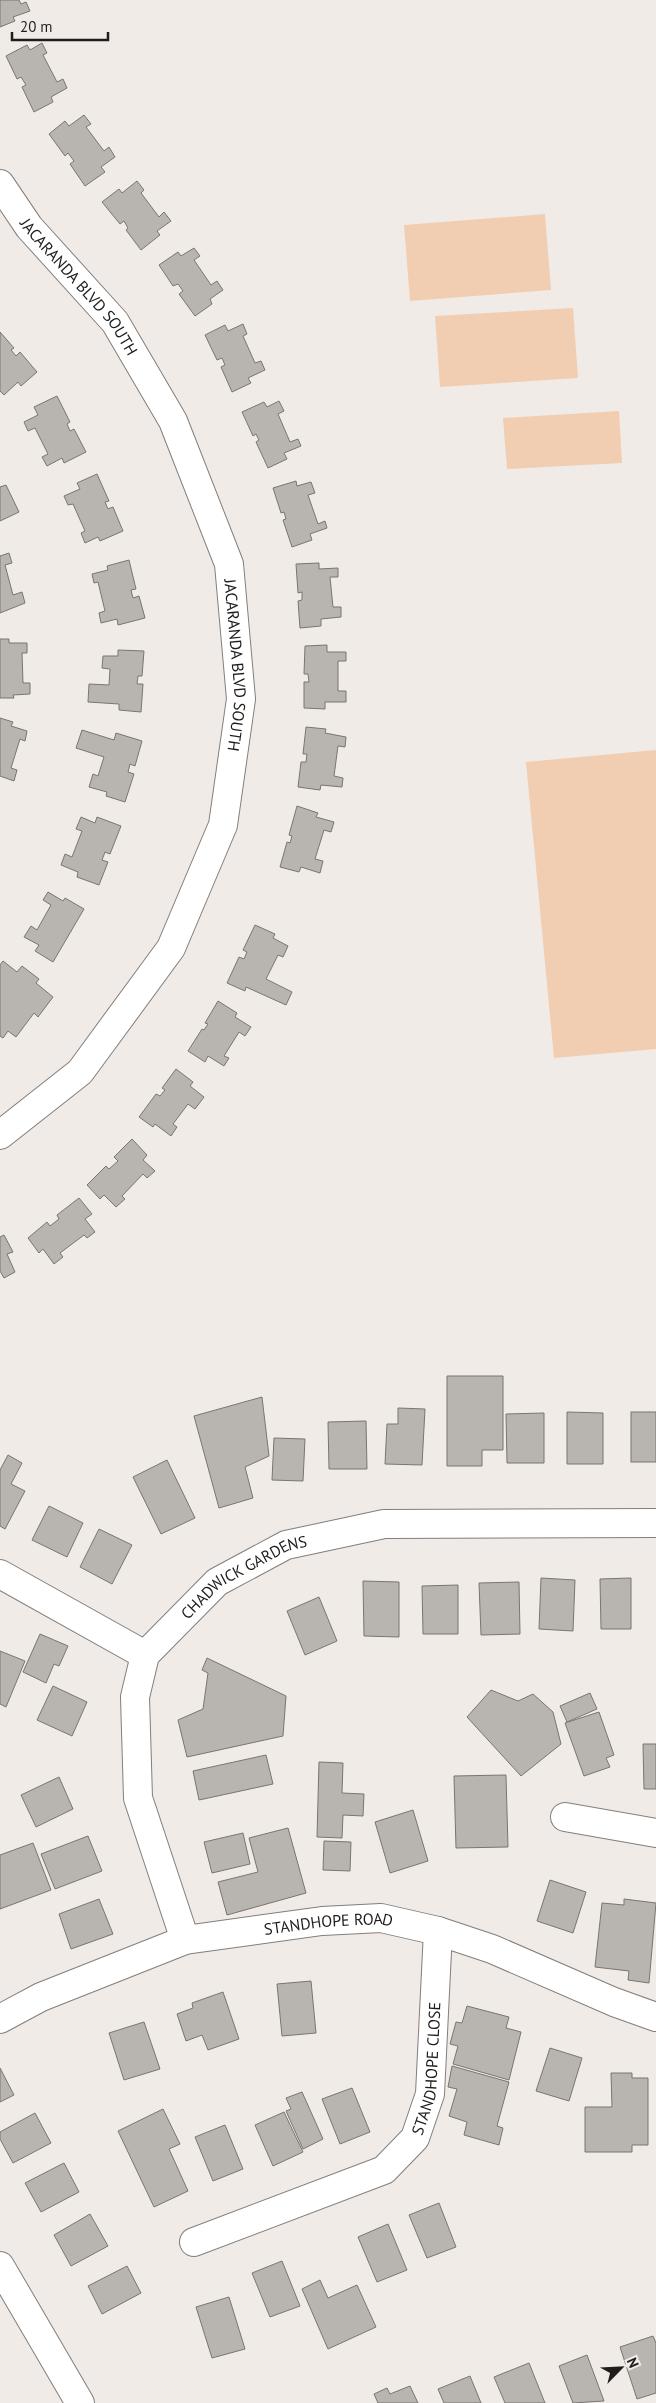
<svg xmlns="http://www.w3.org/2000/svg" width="656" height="2403" viewBox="0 0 656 2403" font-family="'PT Sans',sans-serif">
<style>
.green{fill:#f1ceb1}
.building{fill:#b8b4b0;stroke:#797571}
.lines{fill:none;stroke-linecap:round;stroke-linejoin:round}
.minor-casing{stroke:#837e7b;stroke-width:30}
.minor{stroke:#fff;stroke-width:28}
.labels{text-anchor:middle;stroke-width:4.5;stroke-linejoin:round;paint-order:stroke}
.street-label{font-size:16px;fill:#1f1d1b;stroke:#f0ebe7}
</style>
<rect width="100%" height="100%" fill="#f0ebe7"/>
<g class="green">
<polygon points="545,214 551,290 410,301 404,225"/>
<polygon points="573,308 578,378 440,387 435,316"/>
<polygon points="619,411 622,463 507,469 503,418"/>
<polygon points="656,750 656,1049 554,1058 526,762"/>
</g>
<g class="building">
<polygon points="0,0 19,0 21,4 26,2 30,11 13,17 15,21 0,27"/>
<polygon points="42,43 47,53 43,55 57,82 63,79 67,88 51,97 53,102 34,112 22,87 26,85 21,77 17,79 6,56 27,45 30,50"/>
<polygon points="84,115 91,124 86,127 104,151 109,147 115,157 101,167 105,172 85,186 70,164 74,161 68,153 65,156 49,134 65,121 69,126"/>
<polygon points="137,181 144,190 141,193 159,217 164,212 171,221 157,231 160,235 141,250 126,230 128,228 124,221 120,224 102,202 119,189 122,193"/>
<polygon points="194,248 200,256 194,260 211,285 217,281 223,290 210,299 212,304 195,316 179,294 183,291 178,284 173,286 159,265 178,252 181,256"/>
<polygon points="243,324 247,334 243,336 255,363 261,361 265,370 248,378 251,383 232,392 221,367 225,365 222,358 217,360 205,335 225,325 228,331"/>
<polygon points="0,332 14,348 11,350 16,356 20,352 37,372 21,386 18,382 4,395 0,391"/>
<polygon points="57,396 70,422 67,424 70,431 74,429 86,452 64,463 62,458 47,466 42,457 48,454 35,428 28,431 24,422 38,415 34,407"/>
<polygon points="279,401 284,411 278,414 290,442 298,439 301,446 284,453 287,459 268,468 256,442 259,440 256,434 253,436 242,412 264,402 267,407"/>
<polygon points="97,474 109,501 105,502 108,509 113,507 123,531 100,541 98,537 85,543 81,533 85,531 73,504 68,505 64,496 80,489 77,483"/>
<polygon points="296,481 297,486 311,482 315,493 308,495 318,524 325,521 327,528 310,534 312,540 292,547 283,520 286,519 284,512 281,513 273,488"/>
<polygon points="6,485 19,512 0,521 0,487"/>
<polygon points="9,553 12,563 5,565 13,595 22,592 25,603 0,613 0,556"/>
<polygon points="129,560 136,589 131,590 133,598 139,596 145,618 118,625 117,619 101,623 99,613 105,611 98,582 94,583 92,574 108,570 107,566"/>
<polygon points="319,563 319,569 338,568 338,577 330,577 333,607 341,607 341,617 321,619 321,626 300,628 298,601 302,600 302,592 298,593 296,564"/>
<polygon points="0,639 9,639 9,643 27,643 27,653 22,653 23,683 30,683 30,694 13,695 14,698 0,698"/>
<polygon points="327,645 327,652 346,652 346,661 338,661 338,691 346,691 346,702 325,702 325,709 304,708 304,682 309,682 308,674 304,674 305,646"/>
<polygon points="118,650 144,651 142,676 138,676 137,684 143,684 141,712 119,710 119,704 88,702 89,684 109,685 110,669 102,668 103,656 118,656"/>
<polygon points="0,718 13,722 11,726 27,731 25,741 20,739 11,768 17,770 14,781 0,776"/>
<polygon points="306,727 326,729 325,733 346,737 345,747 338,746 334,776 343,778 342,787 321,785 320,790 298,787 301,762 306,762 307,754 303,754"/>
<polygon points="82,730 114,740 116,733 142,741 135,766 130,764 128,772 134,774 125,802 106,796 107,792 89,787 93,774 98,776 104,757 76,748"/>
<polygon points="297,806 318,813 316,817 334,822 331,832 324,830 315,859 323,861 320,873 301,867 299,872 280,867 287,842 290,843 292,836 289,835"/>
<polygon points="81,817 95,823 97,817 121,826 110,854 105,852 102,860 108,862 99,885 77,877 78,872 61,865 65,854 72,857 82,831 76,829"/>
<polygon points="48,892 63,901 65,898 84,909 53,962 35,951 39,945 24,937 31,926 37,930 51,905 43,900"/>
<polygon points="255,925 275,934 273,938 288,946 283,957 278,955 266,979 292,992 286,1005 246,987 245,991 227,983 239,957 244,959 247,952 243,950"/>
<polygon points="3,961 17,972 22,966 39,979 36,983 53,997 38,1017 34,1013 16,1037 8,1031 3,1038 0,1036 0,965"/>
<polygon points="218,1001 237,1013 235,1017 251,1027 245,1036 239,1032 224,1056 229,1058 224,1066 208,1056 205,1062 188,1051 202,1029 204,1030 208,1024 205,1023"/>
<polygon points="176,1069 193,1082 190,1086 204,1097 195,1109 188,1104 173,1124 177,1127 171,1136 155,1124 153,1127 139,1117 156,1094 160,1096 165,1090 162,1088"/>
<polygon points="132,1139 147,1155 143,1160 155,1171 147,1178 143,1174 122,1196 125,1199 116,1207 104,1195 100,1199 87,1185 106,1166 109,1169 118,1161 114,1157"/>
<polygon points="79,1198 92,1214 85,1219 95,1232 87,1238 84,1235 60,1253 63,1257 54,1264 43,1249 39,1253 28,1238 47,1222 50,1226 59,1219 57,1215"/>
<polygon points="4,1235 13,1252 7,1254 15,1272 4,1278 0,1271 0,1237"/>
<polygon points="447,1376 503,1376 503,1450 482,1450 482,1466 447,1466"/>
<polygon points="262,1397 269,1456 245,1467 253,1498 219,1508 194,1416"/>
<polygon points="398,1408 425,1409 422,1465 385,1464 387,1424 398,1424"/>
<polygon points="567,1412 603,1413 603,1464 567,1464"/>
<rect x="631" y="1412" width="25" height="50"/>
<polygon points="544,1413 544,1463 507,1463 506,1414"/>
<polygon points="366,1421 367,1469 329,1469 328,1422"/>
<polygon points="274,1438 305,1439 303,1481 272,1480"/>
<polygon points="8,1455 22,1463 11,1484 25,1491 5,1529 0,1526 0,1470"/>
<polygon points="167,1460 195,1518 161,1534 133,1477"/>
<polygon points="49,1506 83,1523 67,1557 32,1540"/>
<polygon points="99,1529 132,1545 112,1584 80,1567"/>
<polygon points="541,1578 575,1580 573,1631 539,1629"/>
<polygon points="631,1578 631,1629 601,1629 600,1579"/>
<polygon points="363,1581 399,1582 399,1637 364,1636"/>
<polygon points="519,1582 520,1634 481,1635 479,1583"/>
<polygon points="458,1585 458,1634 423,1634 422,1586"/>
<polygon points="319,1597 337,1641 305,1655 287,1611"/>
<polygon points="40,1634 68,1646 59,1666 54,1664 46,1683 23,1672"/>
<polygon points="0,1651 25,1661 6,1707 0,1704"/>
<polygon points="207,1658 286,1696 283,1736 187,1757 178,1720 203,1709 208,1673 202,1670"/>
<polygon points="53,1686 87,1702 72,1736 37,1720"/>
<polygon points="491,1690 518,1701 533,1694 553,1712 561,1744 521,1776 467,1717"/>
<polygon points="590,1693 597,1709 567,1722 560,1706"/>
<polygon points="599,1712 614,1755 606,1758 610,1767 584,1776 565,1723"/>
<polygon points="643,1744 656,1744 656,1789 644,1789"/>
<polygon points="266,1755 273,1784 199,1800 193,1771"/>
<polygon points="319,1762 343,1763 342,1793 364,1794 363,1816 343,1815 342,1838 317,1837"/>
<polygon points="506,1775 508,1847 456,1848 454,1776"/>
<polygon points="59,1777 73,1809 36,1827 21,1795"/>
<polygon points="413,1810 428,1861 390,1873 375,1822"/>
<polygon points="288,1828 306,1893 227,1915 218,1882 258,1872 249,1838"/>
<polygon points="243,1833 250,1864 212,1873 204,1842"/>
<polygon points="88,1836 102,1871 55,1889 41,1854"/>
<polygon points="324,1841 351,1842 350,1871 323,1870"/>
<polygon points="33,1843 51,1890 0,1909 0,1855"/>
<polygon points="550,1880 586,1892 573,1933 537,1921"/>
<polygon points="99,1899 113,1934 71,1949 59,1914"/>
<polygon points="624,1899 656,1903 649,1983 628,1980 629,1971 595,1967 602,1903 624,1905"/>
<polygon points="311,1981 316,2033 282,2036 277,1984"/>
<polygon points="223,1992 239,2039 208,2050 202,2035 186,2041 177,2014 193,2008 192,2003"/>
<polygon points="467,2006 509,2017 506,2028 521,2032 509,2080 453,2064 458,2046 450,2044 456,2022 462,2023"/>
<polygon points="144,2022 160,2069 124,2080 109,2033"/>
<polygon points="550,2048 582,2058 569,2101 536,2091"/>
<polygon points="452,2066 509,2082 497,2126 503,2128 499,2145 464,2135 467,2122 449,2116 457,2089 448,2087"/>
<polygon points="0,2068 14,2095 0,2102"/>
<polygon points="611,2073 632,2073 632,2078 648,2078 648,2145 632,2145 632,2152 585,2152 585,2107 612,2107"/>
<polygon points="352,2088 370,2132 340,2144 322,2099"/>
<polygon points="302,2092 323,2139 303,2149 286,2111 291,2109 286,2098"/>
<polygon points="163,2109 180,2144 169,2149 188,2191 154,2207 118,2131"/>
<polygon points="284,2112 303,2152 273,2166 255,2125"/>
<polygon points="35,2113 51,2143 13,2163 0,2139 0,2132"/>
<polygon points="225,2125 243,2169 213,2181 195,2137"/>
<polygon points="64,2163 79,2192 41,2212 25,2183"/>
<polygon points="439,2203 456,2247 427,2258 409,2215"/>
<polygon points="90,2214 108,2246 71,2266 54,2235"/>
<polygon points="388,2224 407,2270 377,2282 358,2237"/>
<polygon points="282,2261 300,2306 270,2317 252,2273"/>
<polygon points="127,2266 141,2293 102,2314 88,2286"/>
<polygon points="320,2280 328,2298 357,2285 376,2327 328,2349 302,2289"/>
<polygon points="229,2297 245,2349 212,2358 196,2307"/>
<polygon points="653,2336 656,2343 656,2393 637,2399 620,2347"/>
<polygon points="587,2355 604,2401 573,2403 559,2366"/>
<polygon points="529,2363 545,2403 505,2403 494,2377"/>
<polygon points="470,2376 481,2403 444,2403 438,2389"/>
<polygon points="410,2386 418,2403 378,2403 374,2394 387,2388 390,2394"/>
</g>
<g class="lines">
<g class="minor-casing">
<g id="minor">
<path id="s1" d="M0 184 29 227 115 322 173 421 229 564 241 699 223 825 171 948 80 1072 0 1135"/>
<polyline points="0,1574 145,1655"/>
<polyline points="565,1817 656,1833"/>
<path id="s2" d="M185 1940 138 1798 135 1697 145 1655 217 1582 286 1545 384 1524 656 1523"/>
<path id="s3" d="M0 2019 41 1997 185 1940 322 1921 381 1918 438 1931 492 1949 614 2002 656 2017"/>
<path id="s4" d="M194 2242 384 2170 415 2138 430 2094 438 1931"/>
<polyline points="0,2266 80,2403"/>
</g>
</g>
<use href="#minor" class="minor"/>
</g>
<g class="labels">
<g class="street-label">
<text dy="6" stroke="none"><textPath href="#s1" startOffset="130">JACARANDA BLVD SOUTH</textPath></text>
<text dy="6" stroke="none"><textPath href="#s1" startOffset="550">JACARANDA BLVD SOUTH</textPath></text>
<text dy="6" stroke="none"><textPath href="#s2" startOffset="422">CHADWICK GARDENS</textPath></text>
<text dy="6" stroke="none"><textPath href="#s3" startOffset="346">STANDHOPE ROAD</textPath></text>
<text dy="6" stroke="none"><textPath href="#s4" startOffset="319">STANDHOPE CLOSE</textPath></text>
</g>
</g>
<g transform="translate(621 2368) rotate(66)" stroke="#f0ebe7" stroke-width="4" paint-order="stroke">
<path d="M0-4L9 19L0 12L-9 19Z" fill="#1f1d1b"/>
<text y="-8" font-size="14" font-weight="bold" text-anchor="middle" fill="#1f1d1b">N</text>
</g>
<path d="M12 32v8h96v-8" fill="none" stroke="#1f1d1b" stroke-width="2.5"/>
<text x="20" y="32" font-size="15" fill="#1f1d1b" stroke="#f0ebe7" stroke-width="4" paint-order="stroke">20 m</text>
</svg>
